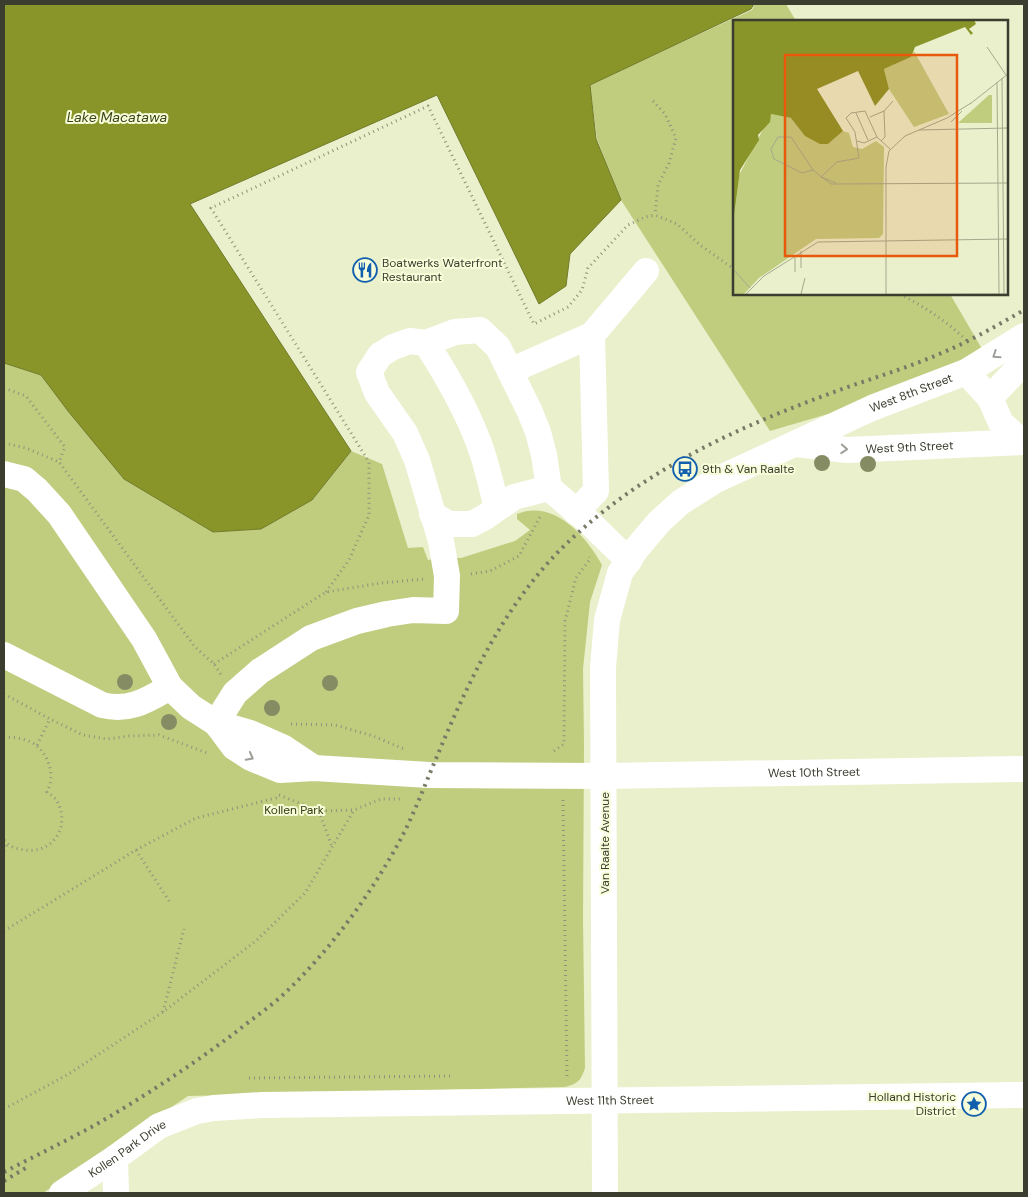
<svg xmlns="http://www.w3.org/2000/svg" width="1028" height="1197" viewBox="0 0 1028 1197" font-family="'DM Sans',sans-serif">
<style>
.green{fill:#c0cd7f}
.water{fill:#899529;stroke:#727b2b}
.lines{fill:none;stroke-linecap:round;stroke-linejoin:round}
.path{stroke:#8f937a;stroke-width:3;stroke-dasharray:1 4;stroke-linecap:butt}
.minor{stroke:#fff;stroke-width:26}
.rail{stroke:#777b65;stroke-width:4;stroke-dasharray:2.5 5;stroke-linecap:butt}
.tree{fill:#858c63}
.oneway{stroke:#9d9e97}
.labels{text-anchor:middle;stroke-width:4;stroke-linejoin:round;paint-order:stroke}
.poi-label{font-size:12px;fill:#3b3e2f;stroke:#f6fdd8;text-anchor:start}
.street-label{font-size:12px;fill:#3b3e2f;stroke:#f6fdd8}
.park-label{font-size:12px;fill:#343a0e;stroke:#f6fdd8}
.water-label{font-size:14px;font-style:italic;fill:#3e4419;stroke:#f6fdd8}
.inset-road{fill:none;stroke:#a3a98d;stroke-width:1}
.view{fill:#e8590c;fill-opacity:0.15;stroke:#e8590c;stroke-width:2.5}
.inset-edge{fill:none;stroke:#3b3e2f;stroke-width:2.5}
</style>
<rect width="100%" height="100%" fill="#e9f0cb"/>
<g class="green">
<polygon points="755,4 786,4 796,21 734,21 734,294 950,294 982,349 930,377 855,406 770,431 621,200 597,139 590,84 752,10"/>
<path d="M4 363 41 375 124 479 213 532 261 529 312 500 351 451 382 464 408 548 423 547 428 560 445 557 461 558 515 541 530 530 517 519V514C554 499 586 536 602 565L590 602 583 669 584 745 583 920 585 1068C581 1081 577 1084 565 1087L188 1096 43 1193H4Z"/>
</g>
<polygon class="water" points="4,4 754,4 751,9 590,85 596,139 621,200 570,254 566,286 539,304 437,95 190,204 351,451 312,500 261,529 213,532 124,479 68,411 41,375 4,363"/>
<g class="lines">
<g class="path">
<polyline points="653,101 665,114 676,138 669,163 658,185 655,215"/>
<path d="M900 294C925 307 948 322 968 342"/>
<polyline points="4,388 26,396 65,447 59,462 195,647 214,664 221,675"/>
<polyline points="4,443 26,448 59,462"/>
<polyline points="471,574 490,571 519,556 541,515"/>
<polyline points="326,592 349,560 369,515 369,462 211,208 428,106 534,324 568,307 582,290 588,268 628,225 645,217 655,215 677,224 700,245 734,269"/>
<polyline points="214,664 326,592 381,583 425,579"/>
<polyline points="4,694 50,719 83,735 107,739 129,736 159,735 207,753"/>
<polyline points="291,724 335,725 373,736 404,749"/>
<path d="M4 737C14 737 29 739 37 746 50 757 55 777 47 792 51 795 56 798 58 803 71 830 49 857 20 849 13 848 7 845 4 839"/>
<polyline points="37,745 50,719"/>
<polyline points="554,751 564,744 565,621 576,578 590,559 589,557"/>
<polyline points="279,795 319,811 354,810 381,799 402,799"/>
<polyline points="563,800 567,1076 565,1076"/>
<polyline points="319,811 332,847"/>
<polyline points="136,850 171,904"/>
<polyline points="4,851 7,843"/>
<polyline points="4,931 136,850 196,818 280,797"/>
<polyline points="163,1012 184,929"/>
<polyline points="249,1078 454,1076"/>
<polyline points="4,1109 67,1075 163,1012 257,940 305,893 354,810"/>
</g>
<g class="minor">
<path d="M426 343C448 377 469 413 482 452 488 470 492 489 497 508"/>
<polyline points="510,371 592,335"/>
<polyline points="966,372 990,398 1001,423 1022,442"/>
<polyline points="990,398 1024,362"/>
<path id="s1" d="M796 444 847 450 1024 442"/>
<polyline points="4,474 24,479 37,490 59,514 144,639 170,687 191,707 216,723 250,733 284,748 314,768"/>
<polyline points="576,512 596,491 592,335 646,271"/>
<polyline points="432,514 449,524 472,524 485,517 514,497 549,488"/>
<path d="M4 655 102 705C130 712 147 700 170 687"/>
<polyline points="216,723 235,693 260,671 311,638 357,621 387,614 413,610 446,611 447,576 441,541 417,460 405,433 377,393 369,372 380,355 393,347 410,341 426,343 455,332 480,330 498,347 530,412 538,432 544,455 549,488 590,523 629,561"/>
<path id="s2" d="M216 723 234 747 251 758 280 770 314 768 429 775 605 776 1024 769"/>
<polyline points="115,1158 116,1193"/>
<path id="s3" d="M62 1193 115 1158 159 1126 197 1111 214 1108 262 1105 1024 1095"/>
<path id="s4" d="M605 1193 603 668 607 620 620 573 637 548 659 522 681 502 716 480 872 408 966 372 1024 336"/>
</g>
<g class="rail">
<path d="M4 1172C35 1156 66 1141 97 1124 145 1096 192 1065 236 1032 252 1019 270 1007 285 993 330 950 368 898 398 844 414 815 425 784 438 754 468 682 503 609 558 552 633 476 728 431 826 395 865 380 906 369 944 352 972 340 998 325 1024 310"/>
<polyline points="4,1181 29,1166"/>
</g>
</g>
<g class="tree">
<circle cx="822" cy="463" r="8"/>
<circle cx="868" cy="464" r="8"/>
<circle cx="125" cy="682" r="8"/>
<circle cx="330" cy="683" r="8"/>
<circle cx="272" cy="708" r="8"/>
<circle cx="169" cy="722" r="8"/>
</g>
<defs><path id="oneway-chevron" d="M-2-3.5L2.5 0L-2 3.5" fill="none" stroke-width="1.6" stroke-linecap="round" stroke-linejoin="round" transform="scale(1.25)"/></defs>
<g class="oneway">
<use href="#oneway-chevron" transform="translate(996 355) rotate(146)"/>
<use href="#oneway-chevron" transform="translate(844 449) rotate(4)"/>
<use href="#oneway-chevron" transform="translate(250 757) rotate(28)"/>
</g>
<defs>
<g id="restaurant-ring" transform="scale(1.25)"><circle r="9.5" fill="#f6fdd8" stroke="#125fae" stroke-width="1.5"/><path d="M-5-6h1v4h1v-4h1v4h1v-4h1v5L-1.5 .5V6h-2V.5L-5-1ZM5-6V6H3V1.5H1.5Q1.5-4 5-6Z" fill="#125fae"/></g>
<g id="bus-ring" transform="scale(1.25)"><circle r="9.5" fill="#f6fdd8" stroke="#125fae" stroke-width="1.5"/><path d="M-5-6H5V4H4V6H2V4H-2V6H-4V4H-5ZM-3.5-4V0h7V-4ZM-3.5 1.2v1.5H-2V1.2ZM2 1.2v1.5H3.5V1.2Z" fill="#125fae"/></g>
<g id="sight-ring" transform="scale(1.25)"><circle r="9.5" fill="#f6fdd8" stroke="#125fae" stroke-width="1.5"/><path d="M0-6L1.8-2.2L6-1.7L2.9 1.2L3.7 5.4L0 3.3L-3.7 5.4L-2.9 1.2L-6-1.7L-1.8-2.2Z" fill="#125fae"/></g>
</defs>
<g fill-rule="evenodd">
<use href="#restaurant-ring" x="365" y="270"/>
<use href="#bus-ring" x="685" y="469"/>
<use href="#sight-ring" x="974" y="1104"/>
</g>
<g class="labels">
<g class="poi-label">
<text x="382" y="267">Boatwerks Waterfront<tspan x="382" dy="14">Restaurant</tspan></text>
<text x="702" y="473">9th &amp; Van Raalte</text>
<text x="956" y="1101" text-anchor="end">Holland Historic<tspan x="956" dy="14">District</tspan></text>
</g>
<g class="street-label">
<text dy="4" stroke="none"><textPath href="#s4" startOffset="971">West 8th Street</textPath></text>
<text dy="4" stroke="none"><textPath href="#s1" startOffset="114">West 9th Street</textPath></text>
<text dy="4" stroke="none"><textPath href="#s2" startOffset="616">West 10th Street</textPath></text>
<text transform="translate(605 843) rotate(-90)" y="4">Van Raalte Avenue</text>
<text dy="4" stroke="none"><textPath href="#s3" startOffset="572">West 11th Street</textPath></text>
<text dy="4" stroke="none"><textPath href="#s3" startOffset="79">Kollen Park Drive</textPath></text>
</g>
<g class="park-label">
<text x="294" y="814">Kollen Park</text>
</g>
<g class="water-label">
<text x="117" y="122">Lake Macatawa</text>
</g>
</g>
<g transform="translate(733 20)">
<rect width="275" height="275" fill="#e9f0cb"/>
<path d="M181 31 216 94 181 107 156 69 151 49 178 37ZM256 75H259V103H225ZM38 94 58 98 95 124 110 111 116 113 120 127 129 129 143 121 151 127 150 214 146 218 83 219 26 258 10 275H0V201L4 159Z" fill="#c0cd7f"/>
<path d="M0 0H241L243 4 236 9 240 13 238 15 232 7 182 27 178 37 151 49 156 69 142 86 125 51 84 69 110 111 95 124H87L72 116 58 98 38 94 37 102 25 115 26 120 7 150 0 202Z" fill="#899529"/>
<path class="inset-road" d="M254 27 273 55M269 58 271 275M264 62 266 275M237 84 275 54M123 93 135 120M137 97 151 91M218 102 229 91M186 110 275 108M124 121 131 123 144 117M148 121 152 117 151 91 160 81M80 150 69 153 41 139 38 129 45 117H58L80 150 98 164 275 163M88 157 104 142 126 138 122 112 113 98 118 93 132 91 144 117 157 129M88 157 103 163M62 236V252M68 248V231M0 249 17 268M68 274 72 258M12 275 31 256 85 222 275 219M16 275 275 274M153 275V147L156 131 172 116 214 98 238 83"/>
<path class="view" d="M52 35H224V236H52Z"/>
<rect width="275" height="275" class="inset-edge"/>
</g>
<rect width="1028" height="1197" fill="none" stroke="#3b3e2f" stroke-width="10"/>
</svg>
